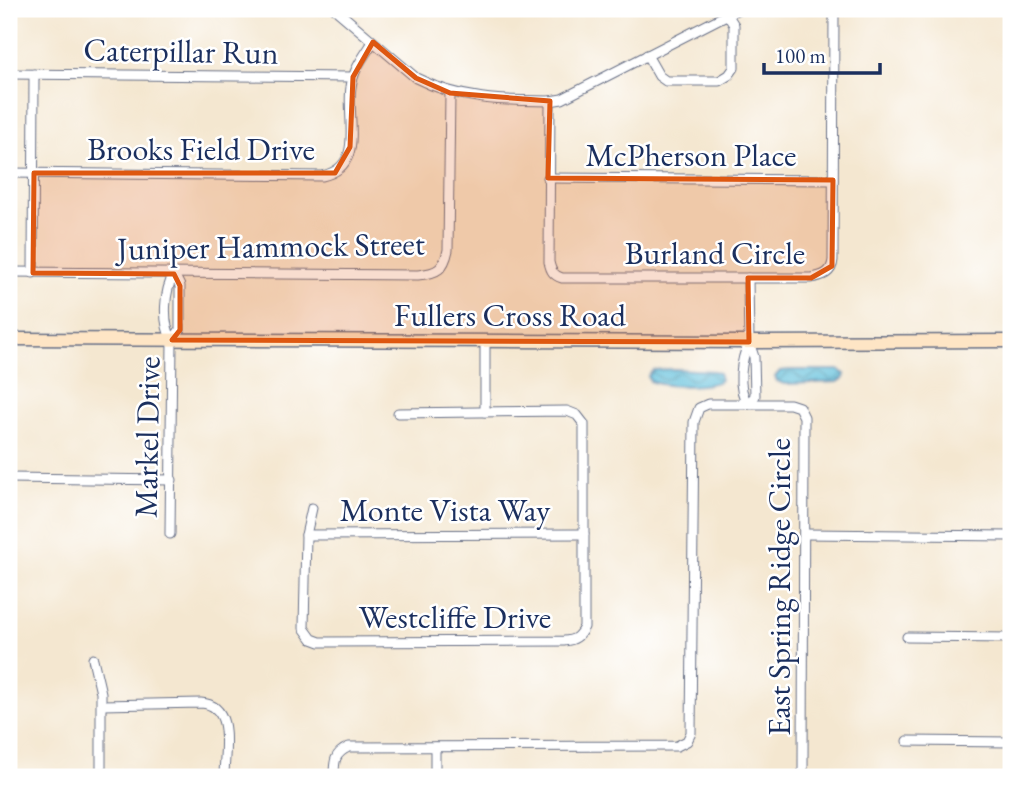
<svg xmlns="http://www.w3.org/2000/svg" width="1020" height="786" viewBox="0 0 1020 786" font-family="'EB Garamond',serif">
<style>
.water{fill:url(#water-waves);stroke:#3c769c;stroke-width:2}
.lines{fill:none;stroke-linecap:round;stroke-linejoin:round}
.street-casing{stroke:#676f86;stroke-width:11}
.secondary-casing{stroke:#676f86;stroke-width:15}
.street{stroke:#fff;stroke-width:9}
.secondary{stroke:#fee5c5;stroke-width:12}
.marked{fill:#de5710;fill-opacity:0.2;stroke:#de5710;stroke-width:5;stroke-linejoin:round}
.labels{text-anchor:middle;stroke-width:5;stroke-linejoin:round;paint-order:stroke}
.street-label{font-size:32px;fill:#1b2f5e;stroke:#fff}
</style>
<defs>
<pattern id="water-waves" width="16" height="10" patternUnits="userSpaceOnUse" patternTransform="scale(1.75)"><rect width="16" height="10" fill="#5cbeda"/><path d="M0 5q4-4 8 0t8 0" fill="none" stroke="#4b9bb4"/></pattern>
</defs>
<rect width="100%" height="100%" fill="#fff"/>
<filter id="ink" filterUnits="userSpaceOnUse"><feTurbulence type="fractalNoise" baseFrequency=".0143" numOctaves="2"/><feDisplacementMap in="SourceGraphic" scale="14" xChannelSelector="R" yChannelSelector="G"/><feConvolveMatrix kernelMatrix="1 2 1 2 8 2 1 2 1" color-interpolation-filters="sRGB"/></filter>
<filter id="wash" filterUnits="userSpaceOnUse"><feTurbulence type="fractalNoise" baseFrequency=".00686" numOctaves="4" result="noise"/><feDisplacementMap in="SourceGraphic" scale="28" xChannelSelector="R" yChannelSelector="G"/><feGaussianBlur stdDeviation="1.57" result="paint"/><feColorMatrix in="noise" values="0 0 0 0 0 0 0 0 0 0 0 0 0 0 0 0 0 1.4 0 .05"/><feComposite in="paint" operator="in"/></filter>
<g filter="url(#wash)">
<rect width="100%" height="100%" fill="#f4e7d0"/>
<g class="water">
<path d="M674 369 714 371 719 373 721 380C708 388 664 387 650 381L648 376 653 370Z"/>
<polygon points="791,370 838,370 845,374 844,378 838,382 784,384 777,381 775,377 780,371"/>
</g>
</g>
<g filter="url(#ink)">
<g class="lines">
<g class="street-casing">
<g id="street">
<path d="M335 9 416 78C459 100 503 101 550 101L562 99 738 9"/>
<polyline points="647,55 659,76 666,81 719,81 729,75 734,68 734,25 727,14"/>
<polyline points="9,74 353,77"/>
<path d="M550 101 549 262C551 271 553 275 562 278H811C823 276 832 273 833 260L834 9"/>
<path d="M9 173 322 176C366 167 346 119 351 87 353 70 364 56 373 42"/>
<polyline points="548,178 833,180"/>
<path d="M9 272 418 275C438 273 444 269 448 250L450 93"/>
<polyline points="33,273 34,74"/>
<polyline points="748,278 749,342 754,357 755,396 748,404"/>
<polyline points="485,340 485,412"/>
<path d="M748 404C736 388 741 360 749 342"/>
<polyline points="9,478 172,480"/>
<path d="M312 508 306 535 304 628 312 639 320 642 564 641C575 640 579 637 584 627V424L577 415 567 411 398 413"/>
<path d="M170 534 172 340C162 322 164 291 174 274L180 286V330L172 340"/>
<polyline points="805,534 1011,536"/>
<polyline points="306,535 584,534"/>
<polyline points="907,637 1011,638"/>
<polyline points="93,659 101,693 101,777"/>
<path d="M102 705 201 703C235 705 224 752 224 777"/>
<polyline points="907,741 1011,742"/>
<path d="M334 777C334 762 334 753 349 747L677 746 687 741 691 733 694 422 699 408 708 404H790L799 407 804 417 803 777"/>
<polyline points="435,777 435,747"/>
</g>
</g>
<g class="secondary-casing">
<polyline id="secondary" points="9,339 749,342 1011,341"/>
</g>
<use href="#street" class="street"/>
<use href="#secondary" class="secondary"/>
</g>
</g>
<path class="marked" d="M373 42 416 78 450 93 550 101 548 178 833 180 832 266 811 278H748L749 342 172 340 180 330V286L174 274 33 273 34 173H335L350 147 353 77Z"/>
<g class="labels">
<g class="street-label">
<text transform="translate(181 51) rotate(1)" y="11">Caterpillar Run</text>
<text x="201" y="160">Brooks Field Drive</text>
<text x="691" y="166">McPherson Place</text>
<text transform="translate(271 246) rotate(-1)" y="11">Juniper Hammock Street</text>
<text x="715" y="264">Burland Circle</text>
<text x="510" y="326">Fullers Cross Road</text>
<text transform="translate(147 437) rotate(-89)" y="11">Markel Drive</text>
<text x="445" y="521">Monte Vista Way</text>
<text transform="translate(779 587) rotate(-90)" y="11">East Spring Ridge Circle</text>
<text x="455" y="628">Westcliffe Drive</text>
</g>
</g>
<rect width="1020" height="786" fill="none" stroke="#fff" stroke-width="35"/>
<path d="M764 63v10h116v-10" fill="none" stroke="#1b2f5e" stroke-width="3.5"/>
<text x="775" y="63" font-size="21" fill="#1b2f5e" stroke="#ffffff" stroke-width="5" paint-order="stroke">100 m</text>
</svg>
